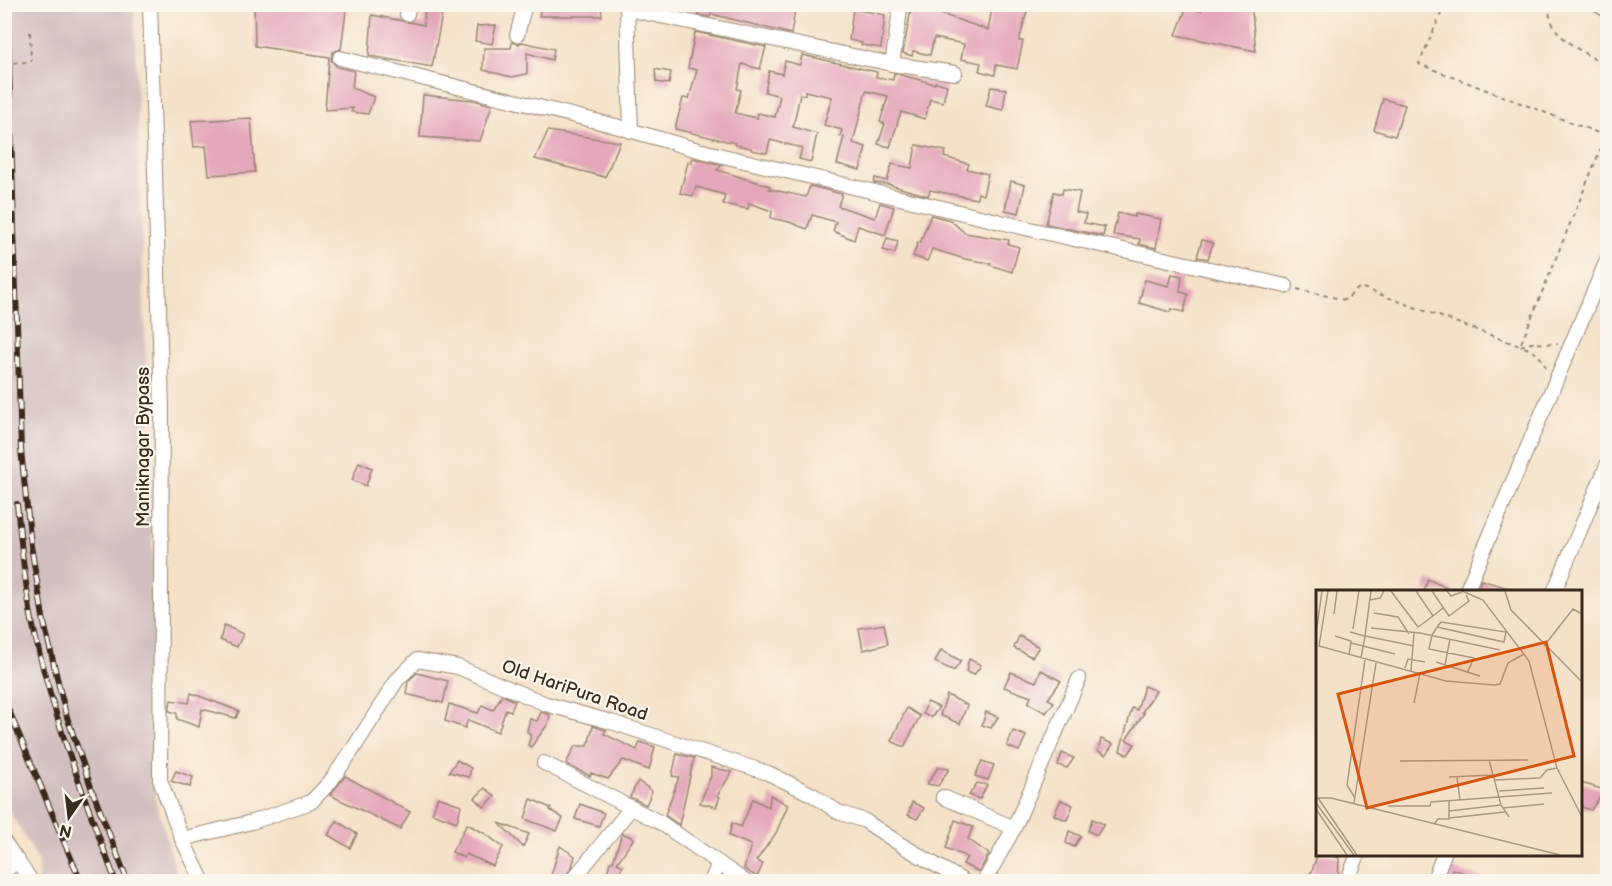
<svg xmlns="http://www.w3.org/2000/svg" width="1612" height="886" viewBox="0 0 1612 886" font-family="'Balsamiq Sans',sans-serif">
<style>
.industrial{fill:#d2bfbf}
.building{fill:#e4a7bb}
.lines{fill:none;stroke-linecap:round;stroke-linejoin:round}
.minor-casing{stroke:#988673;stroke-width:16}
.major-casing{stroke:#988673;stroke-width:19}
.path{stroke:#988673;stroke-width:2;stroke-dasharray:4.5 4.5;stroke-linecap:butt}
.minor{stroke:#fff;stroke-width:14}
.major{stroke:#fff;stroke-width:16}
.rail-casing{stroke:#3b2a1e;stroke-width:6}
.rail{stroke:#fbf7ec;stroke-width:4;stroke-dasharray:11;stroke-linecap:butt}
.path-bridge{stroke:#988673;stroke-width:2;stroke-dasharray:4.5 4.5;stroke-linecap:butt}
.labels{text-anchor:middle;stroke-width:4.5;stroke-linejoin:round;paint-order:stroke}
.street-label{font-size:18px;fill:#3b2a1e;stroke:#fbf7ec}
.inset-road{fill:none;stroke:#ab9884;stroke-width:1.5}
.view{fill:#d7540e;fill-opacity:0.15;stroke:#d7540e;stroke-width:3}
.inset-edge{fill:none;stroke:#3b2a1e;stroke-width:3}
</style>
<rect width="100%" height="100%" fill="#fbf7ec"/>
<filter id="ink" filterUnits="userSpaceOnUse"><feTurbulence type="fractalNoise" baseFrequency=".0167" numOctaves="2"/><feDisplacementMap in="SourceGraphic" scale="12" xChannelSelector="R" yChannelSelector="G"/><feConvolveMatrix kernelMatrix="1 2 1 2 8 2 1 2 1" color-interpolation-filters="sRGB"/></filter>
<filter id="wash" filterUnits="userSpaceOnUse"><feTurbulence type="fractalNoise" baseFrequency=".008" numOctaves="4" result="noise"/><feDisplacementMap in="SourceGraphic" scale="24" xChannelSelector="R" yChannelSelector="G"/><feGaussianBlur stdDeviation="1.35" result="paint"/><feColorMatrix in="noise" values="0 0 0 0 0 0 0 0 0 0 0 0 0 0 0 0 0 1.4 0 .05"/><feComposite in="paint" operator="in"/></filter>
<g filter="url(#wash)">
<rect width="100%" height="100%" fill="#f5e1c8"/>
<polygon class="industrial" points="4,5 134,5 154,601 155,799 179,881 38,881 38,860 5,803"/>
<g id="blocks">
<g class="building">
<polygon points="254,4 347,4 341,49 333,52 331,60 337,67 354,71 352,88 374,97 368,114 351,112 353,108 325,110 329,57 255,46"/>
<polygon points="425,4 444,4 432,67 369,56 372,15 424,25"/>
<polygon points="541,4 601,4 602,16 539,16"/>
<polygon points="688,4 796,4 791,34 711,14 710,17 698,15 699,11 688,8"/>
<polygon points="912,4 988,30 993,4 1029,4 1019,41 1023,41 1017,69 996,65 995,75 979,71 981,63 961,59 964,44 934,38 930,55 913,51 912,56 903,53"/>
<polygon points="1201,4 1251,4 1256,51 1176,35 1186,9 1201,11"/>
<polygon points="853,9 885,15 881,48 861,45 862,43 849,40"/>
<polygon points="496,25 492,44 475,41 477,26"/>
<polygon points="695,32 766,47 760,69 742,64 737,89 741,90 735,113 757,118 758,113 775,117 780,96 765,92 769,71 782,74 785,61 800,65 802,55 877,72 876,77 893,80 894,73 935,84 935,82 947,85 943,102 930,99 925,119 901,112 890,147 878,144 885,124 880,122 888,96 866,91 853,143 866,147 860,170 837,164 844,137 840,136 842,130 824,125 832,97 805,91 805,95 800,94 793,127 817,134 811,162 799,159 802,148 770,140 767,153 751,150 751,148 735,145 735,143 675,129 683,98 689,99 697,70 688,68"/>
<polygon points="512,42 519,44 522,42 554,49 552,60 527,53 527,74 512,77 483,70 484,48 511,48"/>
<polygon points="655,69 671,72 669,84 656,82"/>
<polygon points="991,87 1006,89 1003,110 986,106"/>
<polygon points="423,95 473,100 492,105 480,141 420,137"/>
<polygon points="1383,99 1405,105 1395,136 1374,130"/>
<polygon points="251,118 255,172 209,175 206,146 194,147 191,121"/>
<polygon points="548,131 620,142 605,177 535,159"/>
<polygon points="916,145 946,151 944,157 969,164 967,169 988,174 983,195 978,193 977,199 930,190 928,196 887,184 874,183 875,178 887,181 892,164 912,168"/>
<polygon points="692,158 722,165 717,170 770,186 769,189 806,197 810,186 842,194 838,206 875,218 880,203 894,207 885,235 858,226 854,240 833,231 836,222 812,215 807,229 789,222 771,218 772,211 749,203 748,209 723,204 725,195 696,187 693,196 680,193 688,162 691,163"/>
<polygon points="1011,181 1025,185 1019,213 1005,210"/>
<polygon points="1063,189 1080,192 1076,212 1086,214 1084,223 1105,227 1103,236 1046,224 1054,192 1062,194"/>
<polygon points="1118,213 1135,217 1135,214 1161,219 1156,248 1139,244 1140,239 1113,235"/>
<polygon points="931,215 950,220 965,233 1009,240 1008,244 1019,247 1012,272 990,265 991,263 965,259 932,249 927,261 913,256 918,242 920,243"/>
<polygon points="887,238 898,241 895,253 883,250"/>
<polygon points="1202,240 1213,243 1208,259 1197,257"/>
<polygon points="1172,274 1182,276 1180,292 1188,294 1184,312 1171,309 1170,312 1139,303 1145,280 1169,286"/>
<polygon points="359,462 372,468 366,486 352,480"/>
<polygon points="1428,579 1455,592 1424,592"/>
<polygon points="1481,580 1512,589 1512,592 1477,592"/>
<polygon points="884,624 888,644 863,650 859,628"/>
<polygon points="224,625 243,634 237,647 220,640"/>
<polygon points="1019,636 1039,647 1032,657 1014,648"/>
<polygon points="941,650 961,661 954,671 935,662"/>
<polygon points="969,659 981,665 974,675 966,672"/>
<polygon points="1041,670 1061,681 1048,699 1054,702 1046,713 1028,703 1031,697 1004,687 1011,672 1036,682"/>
<polygon points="417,673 448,681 443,703 406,694 408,681"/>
<polygon points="1144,686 1156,691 1142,712 1144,713 1126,740 1135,744 1128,755 1120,751 1132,708 1137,710"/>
<polygon points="191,693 239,711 236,718 202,709 199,727 177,719 177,713 169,711 171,700 189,703"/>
<polygon points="502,695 515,701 511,711 506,709 498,732 468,720 465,728 445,721 449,704 478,713 482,705 493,710"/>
<polygon points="947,695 967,705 960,724 940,715"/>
<polygon points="927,702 939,707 932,717 923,714"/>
<polygon points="907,708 920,716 904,747 891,741"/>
<polygon points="541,712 550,715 548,724 531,747 528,745 531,736 527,731 530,719 537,721"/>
<polygon points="986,712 998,717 991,728 982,725"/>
<polygon points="593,726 606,730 604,734 637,750 640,742 655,747 649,770 623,760 608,779 591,773 590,776 566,764 575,746 588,746"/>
<polygon points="1013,731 1026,736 1019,751 1007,746"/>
<polygon points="1101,739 1113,744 1106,755 1098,751"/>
<polygon points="1062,753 1074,758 1067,768 1058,765"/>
<polygon points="677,754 694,758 679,825 665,815 679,777 672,776"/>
<polygon points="457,760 471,768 469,777 449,772"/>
<polygon points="982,761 994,765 988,780 975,776"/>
<polygon points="711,767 732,772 717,796 720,797 716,807 700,803 711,776"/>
<polygon points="938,767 949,769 938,786 927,784"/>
<polygon points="176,771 193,777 190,787 171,781"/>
<polygon points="345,776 410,812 400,829 330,795"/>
<polygon points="638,781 652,791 646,805 630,797"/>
<polygon points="977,783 987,785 980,799 969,795"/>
<polygon points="1581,783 1605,790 1591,810 1581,807"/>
<polygon points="485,788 495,796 484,807 475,798"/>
<polygon points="770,795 788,805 776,833 756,861 763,864 757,877 744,869 751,845 729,836 732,823 741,827 753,799 769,807"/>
<polygon points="438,797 461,805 457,822 432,813"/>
<polygon points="531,799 551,808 550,810 563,818 557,831 525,819"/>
<polygon points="1061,800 1073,805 1067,820 1054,815"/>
<polygon points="912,802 924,808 917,819 908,815"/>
<polygon points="580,804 604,813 599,826 575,819"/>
<polygon points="1092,819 1104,824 1097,835 1088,831"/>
<polygon points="955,820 973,827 968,839 989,854 979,872 963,864 967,857 946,848"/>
<polygon points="337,821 357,834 350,848 328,835"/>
<polygon points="499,823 529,834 523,847"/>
<polygon points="467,824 484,833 503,847 493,866 466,854 464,858 452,852"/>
<polygon points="1069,831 1081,836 1074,847 1066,843"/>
<polygon points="622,833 634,838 617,863 623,866 616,877 607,873 610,862 613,862"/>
<polygon points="560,846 575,856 572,867 562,882 549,882"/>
<polygon points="1317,855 1331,855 1339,858 1338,882 1302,882 1312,871"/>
<polygon points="1452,869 1484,879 1483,882 1446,882"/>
</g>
</g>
</g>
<g filter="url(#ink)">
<use href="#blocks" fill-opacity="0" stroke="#988673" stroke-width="1.5"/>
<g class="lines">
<g class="minor-casing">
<g id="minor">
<polyline points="150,4 162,409 160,780 182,839 203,882"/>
<polyline points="627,4 631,131"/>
<polyline points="627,9 892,64 955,73"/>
<polyline points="407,14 409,4"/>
<polyline points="517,35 525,4"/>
<polyline points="340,58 612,125 698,150 1047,233 1286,286"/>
<polyline points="892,64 901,4"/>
<polyline points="1466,592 1608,258"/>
<polyline points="1554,592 1608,463"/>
<polyline points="544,763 661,823 746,882"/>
<polyline points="943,797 1014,828"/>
<polyline points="182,839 252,822 311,802 330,782 353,749 397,680 417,660 458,667 546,704 611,722 768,773 813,795 838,812 865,821 903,846 965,882"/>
<polyline points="4,842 32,882"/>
<polyline points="4,871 18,861"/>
<polyline points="571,882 631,808"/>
<polyline points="711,882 719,863"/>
<polyline points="984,882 1014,828 1079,679"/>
<polyline points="1347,882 1358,854"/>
<polyline points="1433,882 1444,854"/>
</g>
</g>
<g class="major-casing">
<polyline id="major" points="1599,4 1608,9"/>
</g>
<g class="path">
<polyline points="1445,4 1419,64 1606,136 1608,133"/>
<path d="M1549 4C1547 38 1582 50 1606 66L1608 74"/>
<polyline points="30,32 31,62"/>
<polyline points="1297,289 1345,300 1360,287 1520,346 1606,136"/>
<path d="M1546 368C1540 354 1534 350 1520 346L1531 343 1558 344"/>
</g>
<use href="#minor" class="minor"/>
<use href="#major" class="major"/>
<g class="rail-casing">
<g id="rail">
<polyline points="7,4 21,450 31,546 44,623 65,711 92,790 128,882"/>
<path d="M17 504C21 545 25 586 33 626 52 714 84 797 116 882"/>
<polyline points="4,699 81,882"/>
</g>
</g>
<use href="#rail" class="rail"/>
<polyline class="path-bridge" points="4,63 31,62"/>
</g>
</g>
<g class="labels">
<g class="street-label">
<text transform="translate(143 447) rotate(-90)" y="6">Maniknagar Bypass</text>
<text transform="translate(575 690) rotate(19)" y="6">Old HariPura Road</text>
</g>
</g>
<g transform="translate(1316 590)">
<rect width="266" height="266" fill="#f5e1c8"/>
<path class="inset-road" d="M12 1 3 56 130 91 178 95 184 94 192 73 208 64M55 1 49 46 98 56M75 1 102 37 117 26M100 1 117 26 127 18M116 1 133 26 153 11 150 5M131 1 135 6 146 2M146 1 167 10 213 71 241 178 266 227M189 1 195 20 266 92M54 10 64 8 68 1M58 23 82 27 93 44M18 24 21 1M121 37 188 52 190 42 125 32 121 37 116 45 113 59 158 68 151 83M55 38 104 43 184 60M37 39 43 1M34 42 49 46 45 68M0 44 6 1M19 46 35 51 33 65M35 53 79 64M228 56 257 19 266 24M120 72 164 86M129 75 134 49M89 78 92 69 109 72M95 81 98 43M98 113 104 83M173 170 185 215 193 227M84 171 212 170M133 187 177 185M141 187 144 210M179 190 224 188 231 180 241 178M183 201 228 198M0 208H15L244 265M2 208 41 265M39 208 31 195 49 70M0 213 38 265M38 213 60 73M72 216H114L115 212 236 203M187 218 228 214M0 219 31 265M133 221 185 215M133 228 189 222M119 233 122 229H133V211"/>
<path class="view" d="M230 52 258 166 51 218 22 104Z"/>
<rect width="266" height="266" class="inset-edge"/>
</g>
<rect width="1612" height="886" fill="none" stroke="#fbf7ec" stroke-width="24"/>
<g transform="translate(69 817) rotate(194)" stroke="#fbf7ec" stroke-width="4.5" paint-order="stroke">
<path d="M0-4.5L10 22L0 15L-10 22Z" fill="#3b2a1e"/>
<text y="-9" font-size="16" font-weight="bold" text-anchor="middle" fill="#3b2a1e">N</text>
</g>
</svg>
